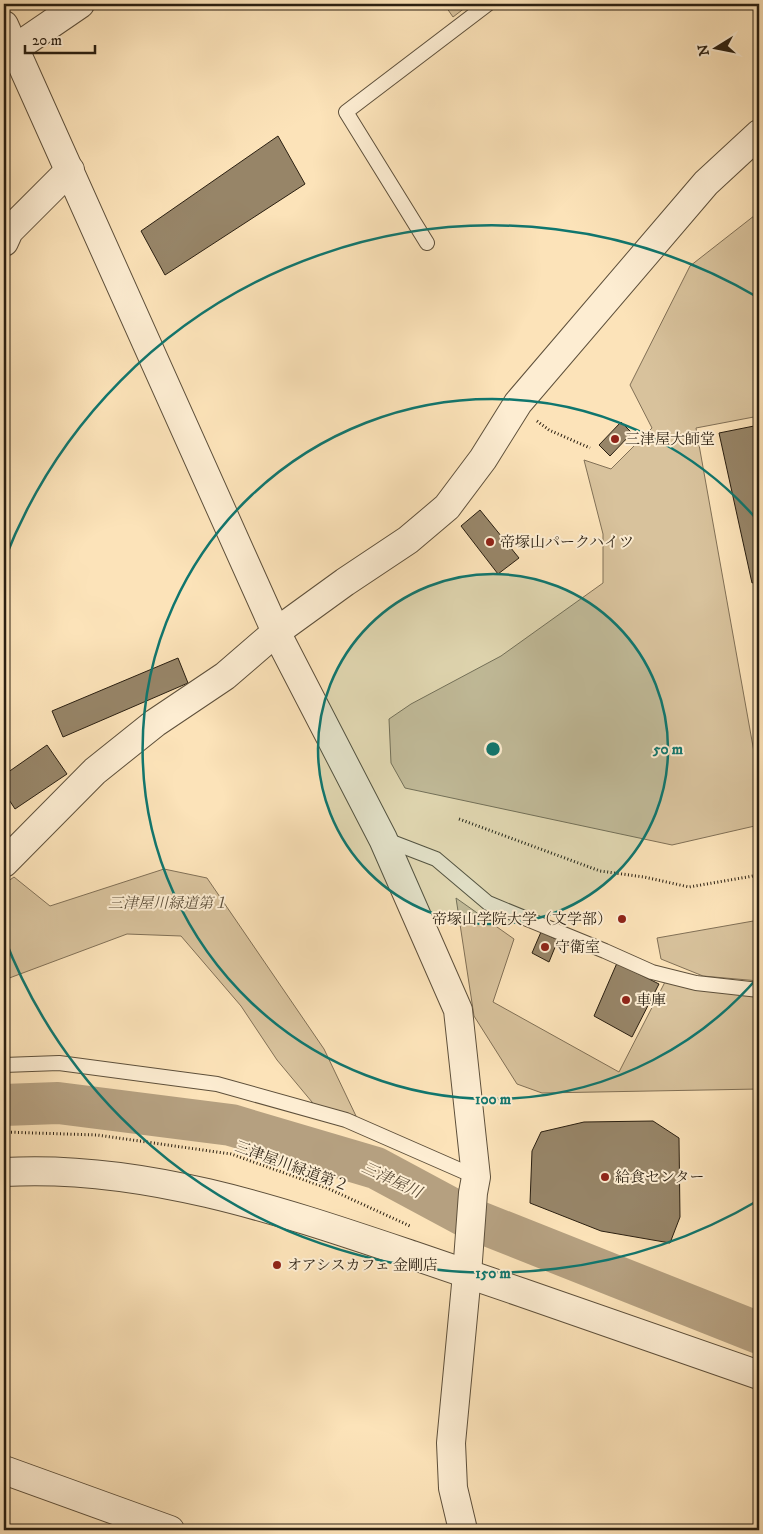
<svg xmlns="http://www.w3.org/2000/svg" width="763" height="1534" viewBox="0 0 763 1534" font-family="'IM FELL DW Pica','Noto Serif JP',serif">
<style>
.green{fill:#d8c29c;stroke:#817056}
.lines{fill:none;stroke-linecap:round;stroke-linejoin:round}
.river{stroke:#b5a080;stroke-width:42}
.building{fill:#978568;stroke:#2a1f11}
.service-casing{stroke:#5e503b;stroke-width:16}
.minor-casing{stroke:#5e503b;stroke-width:30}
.tertiary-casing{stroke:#5e503b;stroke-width:30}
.path{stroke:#2a1f11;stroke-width:3;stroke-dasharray:1 2.5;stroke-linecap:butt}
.service{stroke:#fdedd2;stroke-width:14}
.minor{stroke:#fdedd2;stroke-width:28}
.tertiary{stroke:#fdedd2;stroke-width:28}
.ring{fill:none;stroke:#0f766e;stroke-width:2.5}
.poi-dot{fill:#8f2418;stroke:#fdedd2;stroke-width:2}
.labels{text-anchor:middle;stroke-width:4;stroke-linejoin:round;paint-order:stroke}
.poi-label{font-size:15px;fill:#2a1f11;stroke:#fdedd2;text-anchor:start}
.park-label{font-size:15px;font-style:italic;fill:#5e503b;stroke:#fdedd2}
.street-label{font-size:15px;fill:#2a1f11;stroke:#fdedd2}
.water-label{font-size:16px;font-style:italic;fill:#5b4c38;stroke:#fdedd2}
.centre{fill:#0f766e;stroke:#fdedd2;stroke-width:2.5}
.ring-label{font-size:15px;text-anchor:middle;font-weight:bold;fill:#0f766e;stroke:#fdedd2;stroke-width:4;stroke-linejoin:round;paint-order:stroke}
</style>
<rect width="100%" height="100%" fill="#fce3b9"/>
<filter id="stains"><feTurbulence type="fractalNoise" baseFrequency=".004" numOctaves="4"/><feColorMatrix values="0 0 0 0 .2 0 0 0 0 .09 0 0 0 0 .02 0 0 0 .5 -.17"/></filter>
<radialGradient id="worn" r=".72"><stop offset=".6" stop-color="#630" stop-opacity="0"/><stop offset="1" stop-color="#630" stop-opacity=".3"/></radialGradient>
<g class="green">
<polygon points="444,4 470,4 453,17"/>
<polygon points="759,212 759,416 696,428 759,780 759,825 672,845 405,788 391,763 389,719 411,704 501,656 603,583 603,534 584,460 611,469 652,428 630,385 690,266"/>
<polygon points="164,869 207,878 324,1049 356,1116 317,1108 277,1060 241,1006 181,936 127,934 4,980 4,884 14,877 50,906"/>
<polygon points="456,898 514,939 493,1002 619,1072 665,982 759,991 759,1089 542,1093 517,1084 474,1016"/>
<polygon points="759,920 759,981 703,976 661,959 657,938"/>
</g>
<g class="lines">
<polyline class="river" points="4,1105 58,1103 231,1125 376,1168 469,1218 759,1333"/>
</g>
<g class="building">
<polygon points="278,136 305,184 165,275 141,231"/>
<polygon points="621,422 632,433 610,456 599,445"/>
<polygon points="759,425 759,581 752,583 719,433"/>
<polygon points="480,510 519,558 498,574 461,526"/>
<polygon points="178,658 188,683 63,737 52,711"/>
<polygon points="47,745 67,774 15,809 4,792 4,775"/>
<polygon points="541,932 558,940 549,962 532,953"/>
<polygon points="617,963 659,984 632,1037 594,1016"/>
<polygon points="653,1121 679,1138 680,1217 670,1243 601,1231 530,1203 532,1151 541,1132 584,1122"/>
</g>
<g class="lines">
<g class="service-casing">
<g id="service">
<polyline points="427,243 346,112 488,4"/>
<polyline points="384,839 436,859 488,903 605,951 652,972 696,983 759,990"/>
<polyline points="4,1065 59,1063 217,1084 346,1120 476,1177"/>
</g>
</g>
<g class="minor-casing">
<g id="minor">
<polyline points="4,56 80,4"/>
<polyline points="4,242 9,231 70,170"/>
<polyline points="4,863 95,771 155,723 225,676 276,632 345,582 408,540 447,507 483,459 518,403 706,183 759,134"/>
<polyline points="4,1470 170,1530"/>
</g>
</g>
<g class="tertiary-casing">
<g id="tertiary">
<polyline points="4,25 276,632 383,839 458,1010 476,1177 473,1193 467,1274 451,1443 453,1488 463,1530"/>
<path d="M4 1172C144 1164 281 1211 412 1255 528 1294 643 1335 759 1375"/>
</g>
</g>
<g class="path">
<polyline points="537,421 549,430 590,448"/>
<polyline points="459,819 600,871 644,877 689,887 759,875"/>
<polyline points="4,1132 97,1135 231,1154 327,1188 410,1226"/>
</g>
<use href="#service" class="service"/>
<use href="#minor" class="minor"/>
<use href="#tertiary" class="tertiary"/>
</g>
<circle cx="493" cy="749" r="175" fill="#0f766e" fill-opacity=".12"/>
<g class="ring">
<circle cx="493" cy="749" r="175"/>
<path d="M759 976A350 350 0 1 1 759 522"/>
<path d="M759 1200A524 524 0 0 1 4 937M4 561A524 524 0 0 1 759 298"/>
</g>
<g class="poi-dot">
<circle cx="615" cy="439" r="5"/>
<circle cx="490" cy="542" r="5"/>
<circle cx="622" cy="919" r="5"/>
<circle cx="545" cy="947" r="5"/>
<circle cx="626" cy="1000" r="5"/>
<circle cx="605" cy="1177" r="5"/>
<circle cx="277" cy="1265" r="5"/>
</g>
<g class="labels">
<g class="poi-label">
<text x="625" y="444">三津屋大師堂</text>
<text x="500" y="547">帝塚山パークハイツ</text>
<text x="612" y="924" text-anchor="end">帝塚山学院大学（文学部）</text>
<text x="555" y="952">守衛室</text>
<text x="636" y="1005">車庫</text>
<text x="615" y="1182">給食センター</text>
<text x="287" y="1270">オアシスカフェ 金剛店</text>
</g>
<g class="park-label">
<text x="168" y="908">三津屋川緑道第１</text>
</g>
<g class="street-label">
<text transform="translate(292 1166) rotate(20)" y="5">三津屋川緑道第２</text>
</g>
<g class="water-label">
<text transform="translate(392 1179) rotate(25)" y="6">三津屋川</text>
</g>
</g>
<circle cx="493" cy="749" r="8" class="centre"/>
<g class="ring-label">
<text x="668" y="754">50 m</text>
<text x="493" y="1104">100 m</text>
<text x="493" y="1278">150 m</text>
</g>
<rect width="763" height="1534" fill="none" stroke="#fce3b9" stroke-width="20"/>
<rect x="5" y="5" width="753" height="1524" fill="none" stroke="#2a1f11" stroke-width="2.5"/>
<rect x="10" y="10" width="743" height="1514" fill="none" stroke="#2a1f11"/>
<g transform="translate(716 48) rotate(260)" stroke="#fdedd2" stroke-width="4" paint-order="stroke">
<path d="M0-4L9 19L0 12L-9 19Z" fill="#2a1f11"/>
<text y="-8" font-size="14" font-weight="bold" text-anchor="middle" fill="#2a1f11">N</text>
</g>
<path d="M25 45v8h70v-8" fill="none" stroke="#2a1f11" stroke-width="2.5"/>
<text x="32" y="45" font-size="15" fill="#2a1f11" stroke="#fdedd2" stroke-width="4" paint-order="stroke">20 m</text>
<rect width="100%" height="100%" filter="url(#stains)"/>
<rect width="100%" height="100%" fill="url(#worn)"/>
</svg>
